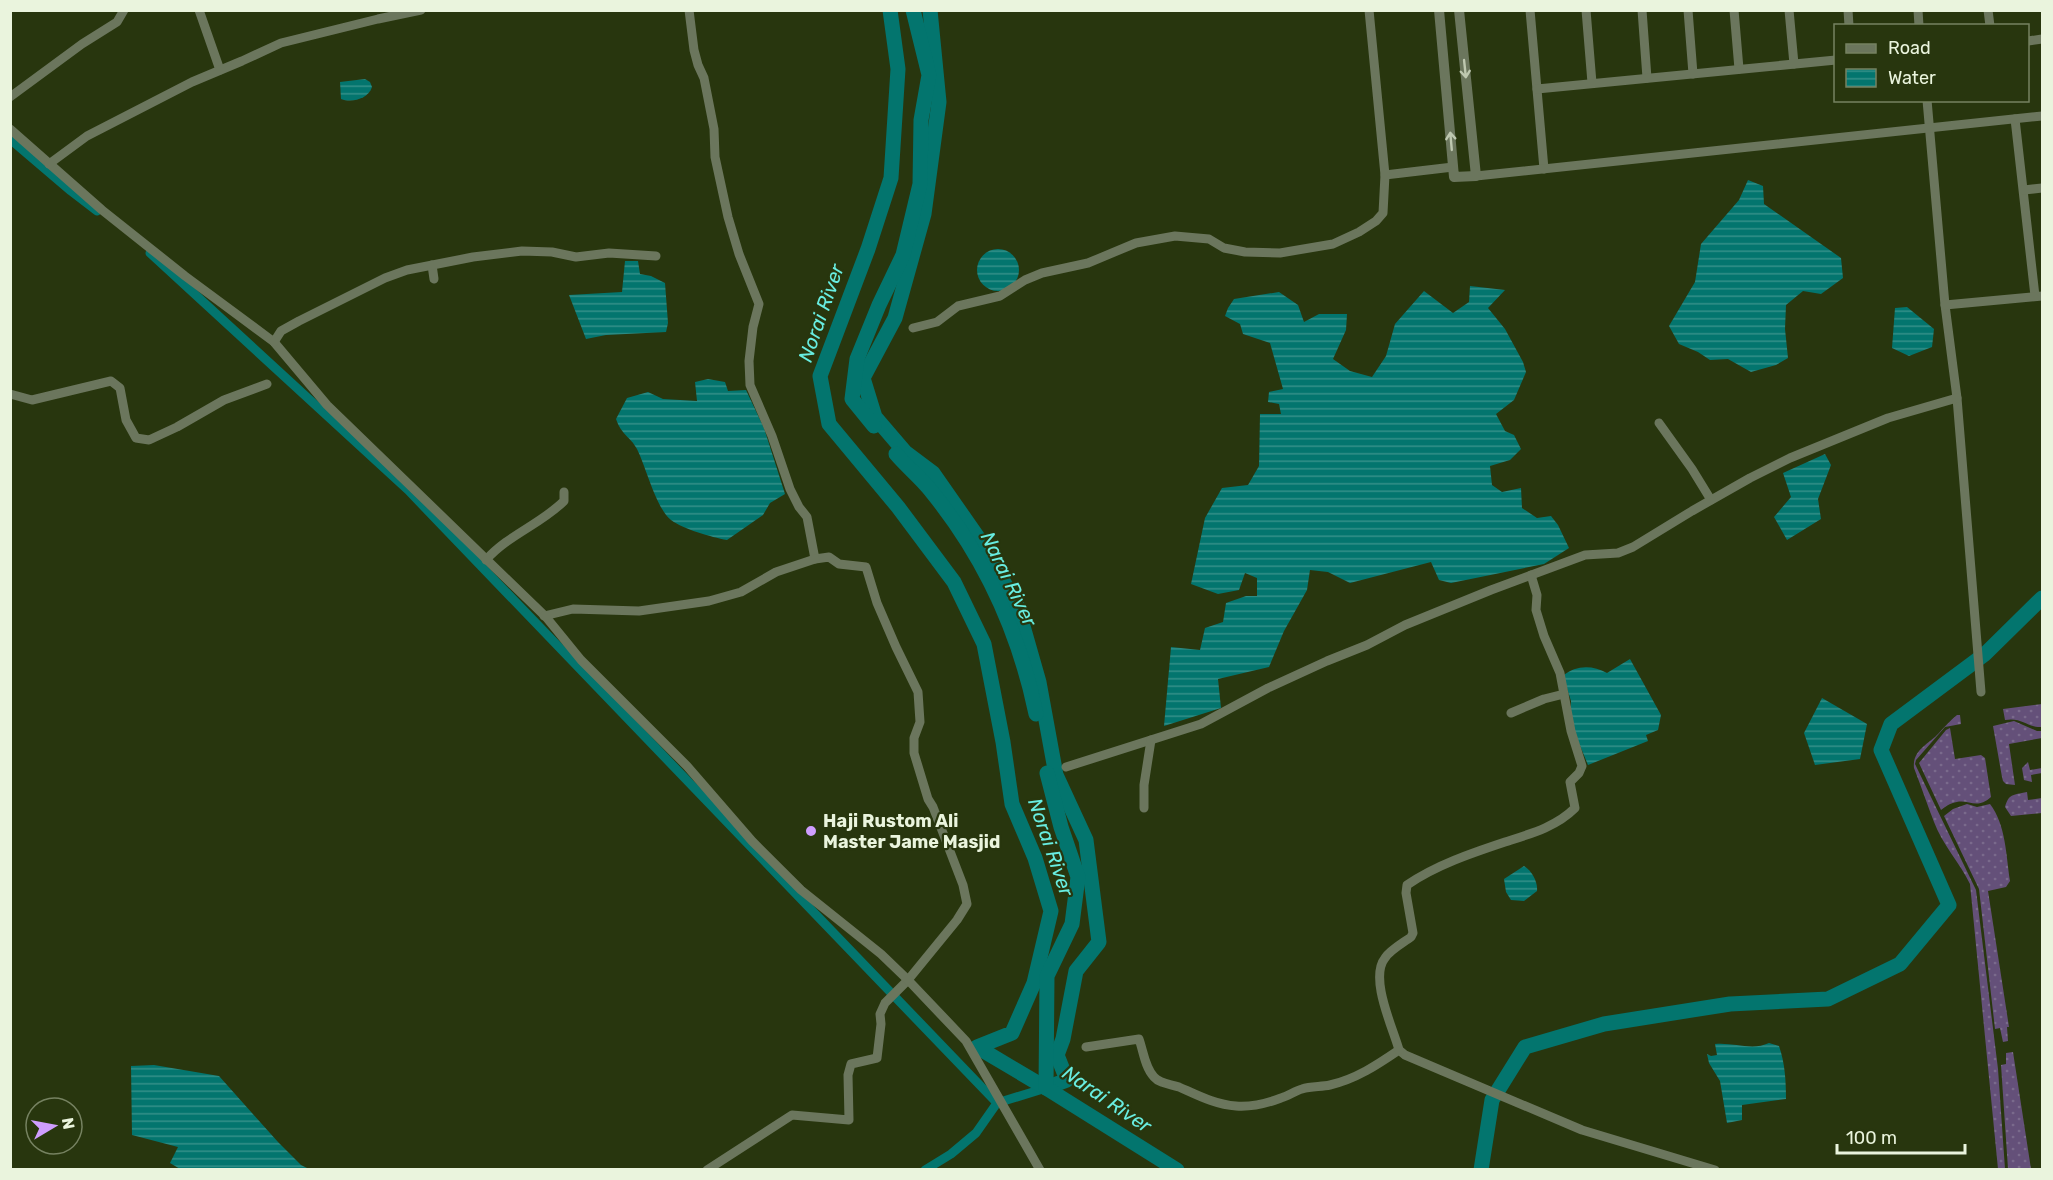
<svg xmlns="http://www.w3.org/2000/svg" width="2053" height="1180" viewBox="0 0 2053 1180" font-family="Rubik,sans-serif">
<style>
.grass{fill:url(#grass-dots)}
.water{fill:url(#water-rules)}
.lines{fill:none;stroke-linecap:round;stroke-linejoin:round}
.canal{stroke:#03756e;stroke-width:9}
.river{stroke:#03756e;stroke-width:15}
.minor{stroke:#6b765d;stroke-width:9}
.tertiary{stroke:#6b765d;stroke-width:10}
.oneway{stroke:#bec8b0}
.poi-dot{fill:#cf9dff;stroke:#28360e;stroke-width:2}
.labels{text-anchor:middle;stroke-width:4.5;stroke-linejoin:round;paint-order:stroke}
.poi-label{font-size:18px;font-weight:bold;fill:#eaf4dd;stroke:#28360e;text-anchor:start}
.water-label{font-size:20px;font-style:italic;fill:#68ede1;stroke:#28360e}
</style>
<defs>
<pattern id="grass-dots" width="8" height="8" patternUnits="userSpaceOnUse" patternTransform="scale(1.5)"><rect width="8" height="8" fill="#645079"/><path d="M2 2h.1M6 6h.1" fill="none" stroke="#7a6a8c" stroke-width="1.8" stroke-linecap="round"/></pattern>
<pattern id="water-rules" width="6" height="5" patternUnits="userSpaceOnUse" patternTransform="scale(1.5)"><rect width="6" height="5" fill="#03756e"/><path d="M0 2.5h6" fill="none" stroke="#349089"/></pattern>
</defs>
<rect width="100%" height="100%" fill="#28360e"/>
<g class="grass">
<path d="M2042 704V727C2027 728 2023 717 2005 720L2003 709Z"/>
<path d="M1957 715H1960L1961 724 1945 727 1916 760 1915 764 1976 890 1998 1069 2005 1169H1998L1970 884C1960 863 1942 844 1934 822 1927 804 1921 786 1914 768 1912 750 1929 744 1939 733 1945 726 1950 721 1957 715Z"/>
<polygon points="2014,721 2037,731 2042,731 2042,738 2009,744 2015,785 2006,784 2003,781 2002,777 1993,726"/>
<path d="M1950 728 1955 759 1981 755 1985 758 1991 797C1972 814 1966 790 1941 810L1919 763 1946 730Z"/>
<polygon points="2028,762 2030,770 2042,768 2042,773 2031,775 2032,782 2024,780 2022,768"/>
<path d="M2027 792 2028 800 2042 798V813L2011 816 2005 807C2009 794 2012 795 2027 792Z"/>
<path d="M1967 804 1977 807 1990 804C2006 825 2006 855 2010 881L2006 887 1988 891 2009 1027H2007L2008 1041 2003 1042 2000 1028 1995 1029 1979 889 1944 816 1953 809Z"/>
<polygon points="2013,1052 2031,1169 2008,1169 2001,1065 2006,1064 2006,1053"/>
</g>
<g class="water">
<path d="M365 79 370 82 372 87C368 99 352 103 341 99L340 82Z"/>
<polygon points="1748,180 1763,186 1764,204 1841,258 1843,278 1821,294 1803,291 1786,305 1785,329 1788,358 1776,365 1751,372 1728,359 1710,360 1698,352 1679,344 1669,326 1695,282 1701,244 1739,200"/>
<circle cx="998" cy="270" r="21"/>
<polygon points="625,261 638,261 640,274 651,276 665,283 668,323 666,332 606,335 586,339 569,295 622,292"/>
<polygon points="1470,286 1505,290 1488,308 1505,329 1523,362 1526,372 1514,400 1496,414 1505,431 1514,435 1521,449 1510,460 1490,466 1492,485 1502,492 1521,488 1522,508 1537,518 1551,516 1558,525 1569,548 1544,564 1451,583 1439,580 1431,562 1350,583 1328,572 1310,570 1307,590 1284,631 1269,667 1218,679 1221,708 1164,726 1171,647 1200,650 1205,628 1223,622 1226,603 1246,596 1257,596 1257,578 1245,573 1239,590 1218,594 1191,584 1205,518 1222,488 1248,485 1259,466 1260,414 1281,414 1279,404 1268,402 1269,392 1283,389 1270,343 1243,334 1240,324 1225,316 1228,308 1234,299 1279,292 1298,305 1304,322 1319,314 1347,314 1346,330 1333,359 1350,371 1372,377 1386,356 1395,324 1424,291 1453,313 1469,302"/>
<polygon points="1907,307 1934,329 1932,347 1909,356 1892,348 1895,308"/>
<path d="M708 379 725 382 728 391 746 390 764 428 785 494 770 503 763 515 727 540C711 537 683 529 671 520 656 508 646 467 637 449 630 436 622 436 616 419L627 398 648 392 663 399 697 401 695 382Z"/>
<polygon points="1825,454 1831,465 1818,499 1821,519 1787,540 1774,517 1791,497 1783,473"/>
<path d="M1630 659 1661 715 1658 730 1646 735 1648 741 1588 765 1571 724V701L1563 676C1576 665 1592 665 1607 673Z"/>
<polygon points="1822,698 1867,724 1860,759 1815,765 1804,733"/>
<path d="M1524 866C1532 871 1538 882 1537 891L1524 901 1511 900 1506 892 1504 879Z"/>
<path d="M1769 1043 1779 1046C1785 1063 1786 1081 1786 1099L1742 1105V1120L1727 1123 1720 1081 1709 1063 1707 1054 1711 1056 1717 1055 1715 1044C1733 1042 1752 1051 1769 1043Z"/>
<polygon points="154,1065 219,1076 278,1142 301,1165 309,1169 180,1169 170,1163 178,1147 132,1135 131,1066"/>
</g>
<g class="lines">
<g class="canal">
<polyline points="10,139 71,191 97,211"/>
<polyline points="150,253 408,490 997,1103"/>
<polyline points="925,1170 951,1154 976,1133 997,1103 1046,1088"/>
</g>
<g class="river">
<polyline points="890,10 898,69 891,178 868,249 820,376 829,424 898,507 954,582 984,644 1003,742 1012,804 1035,858 1051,911 1034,983 1012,1033 977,1047 1046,1088 1067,1080 1057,1055 1063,1039 1076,971 1099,942 1086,840 1056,775 1039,682 1017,605 977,536 933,473 905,452 875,417 863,378 895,318 924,214 939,102 930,10"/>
<polyline points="874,426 852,399 857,359 879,305 903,255 920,184 921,120 929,75 913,10"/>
<path d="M896 454C907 467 921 478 931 491 984 556 1019 632 1036 714"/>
<polyline points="1047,773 1061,827 1078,877 1072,924 1047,976 1046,1088 1177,1170"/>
<polyline points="1481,1170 1492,1100 1525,1047 1604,1024 1730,1004 1828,999 1900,964 1949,905 1881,750 1891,724 1985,654 2042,598"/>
</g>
<g class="minor">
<polyline points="199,10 220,70"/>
<polyline points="689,10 694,50 698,65 704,78 714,129 715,157 728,217 739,254 759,304 753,327 749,361 750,385 772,436 790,489 799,507 807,517 815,559 829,557 839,564 866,567 877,603 896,647 918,692 920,722 914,738 914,753 928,799 933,807 963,885 967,904 957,920 908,980 885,1003 880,1014 881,1024 877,1058 851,1064 848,1075 849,1120 792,1115 707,1170"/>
<polyline points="1530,10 1544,169"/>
<polyline points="1586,10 1592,83"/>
<polyline points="1642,10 1647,78"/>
<polyline points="1688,10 1693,74"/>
<polyline points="1734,10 1739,69"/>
<polyline points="1789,10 1794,64"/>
<polyline points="1848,10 1849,26"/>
<polyline points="1918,10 1919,26"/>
<polyline points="1988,10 1990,26"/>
<polyline points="2028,41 2042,39"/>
<polyline points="1537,89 1836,60"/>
<polyline points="10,97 82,44 117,22 124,10"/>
<polyline points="1927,100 1945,305 1957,398 1981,692"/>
<polyline points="2015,119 2035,296"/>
<polyline points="10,129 102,210 185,276 274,342 327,405 546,617 581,660 687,766 752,841 801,890 881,954 908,980 966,1041 1040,1170"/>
<polyline points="49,164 87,136 192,82 242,61 281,43 378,19 421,10"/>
<polyline points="1385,175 1453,167"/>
<polyline points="1476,176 2042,116"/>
<polyline points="2024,190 2042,188"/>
<polyline points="432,265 434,279"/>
<polyline points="1945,305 2042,296"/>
<polyline points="913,328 937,322 958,306 1000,296 1025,280 1042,273 1088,263 1136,243 1175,236 1209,239 1224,248 1245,252 1280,253 1333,244 1359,232 1376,221 1383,213 1385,175 1369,10"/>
<polyline points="274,342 281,331 299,321 385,278 407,270 473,257 522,251 552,252 576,257 609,253 656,256"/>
<polyline points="10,394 32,400 111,381 120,388 126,420 136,438 149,440 177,427 224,400 267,384"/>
<polyline points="1659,423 1692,469 1711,500"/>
<path d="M486 560C508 535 541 524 564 501V492"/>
<polyline points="544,616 573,609 639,611 709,601 741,592 776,572 815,559"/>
<polyline points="1511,713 1544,699 1564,694"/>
<polyline points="1066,767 1201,724 1268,688 1327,661 1367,645 1405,625 1491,590 1585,555 1618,553 1633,547 1692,511 1750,478 1790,458 1888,418 1957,398"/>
<polyline points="1144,808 1144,785 1151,740"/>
<path d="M1086 1047 1139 1039C1143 1050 1145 1068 1154 1077 1160 1084 1171 1084 1179 1087 1197 1095 1216 1105 1236 1106 1250 1107 1268 1103 1281 1098 1288 1096 1295 1091 1302 1089 1311 1086 1321 1087 1330 1085 1356 1079 1377 1065 1399 1050L1405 1055 1582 1130 1715 1170"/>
<path d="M1399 1050C1393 1028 1369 978 1385 958 1390 950 1403 943 1411 937L1413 933 1406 893 1407 885C1436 865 1472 853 1505 842 1530 834 1556 827 1575 808L1570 782 1579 773 1582 766 1571 731 1560 673 1544 636 1536 610 1537 595 1531 575"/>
</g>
<polyline class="tertiary" points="1439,10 1454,177 1476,176 1459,10"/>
</g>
<defs><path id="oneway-shaft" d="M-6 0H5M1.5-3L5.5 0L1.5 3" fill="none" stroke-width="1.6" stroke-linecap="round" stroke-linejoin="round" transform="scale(1.5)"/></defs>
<g class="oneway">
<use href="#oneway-shaft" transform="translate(1465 69) rotate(84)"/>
<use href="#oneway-shaft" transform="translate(1451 141) rotate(-95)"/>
</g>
<circle class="poi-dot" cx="811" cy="831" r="6"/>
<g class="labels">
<g class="poi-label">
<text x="823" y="827">Haji Rustom Ali<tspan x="823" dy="21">Master Jame Masjid</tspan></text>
</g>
<g class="water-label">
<text transform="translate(821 313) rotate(-71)" y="7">Norai River</text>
<text transform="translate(1009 579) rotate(64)" y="7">Narai River</text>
<text transform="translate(1051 847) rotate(71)" y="7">Norai River</text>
<text transform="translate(1107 1099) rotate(34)" y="7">Narai River</text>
</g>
</g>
<rect width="2053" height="1180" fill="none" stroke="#eaf4dd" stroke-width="24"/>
<rect x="1834" y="24" width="195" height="78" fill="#28360e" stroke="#768261" stroke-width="1.5"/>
<rect x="1846" y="44" width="30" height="9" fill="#6b765d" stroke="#768261" stroke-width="1.5"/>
<text x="1888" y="54" font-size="18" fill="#eaf4dd">Road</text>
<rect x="1846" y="69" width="30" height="18" fill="url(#water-rules)" stroke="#768261" stroke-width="1.5"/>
<text x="1888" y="84" font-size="18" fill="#eaf4dd">Water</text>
<g transform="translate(54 1126) rotate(80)"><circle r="28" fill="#28360e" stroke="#768261" stroke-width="1.5"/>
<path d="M0-4.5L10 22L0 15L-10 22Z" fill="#cf9dff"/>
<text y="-9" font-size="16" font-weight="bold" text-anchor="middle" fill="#eaf4dd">N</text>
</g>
<path d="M1837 1144v9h128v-9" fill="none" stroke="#eaf4dd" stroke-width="3"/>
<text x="1846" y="1144" font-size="18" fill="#eaf4dd" stroke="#28360e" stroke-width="4.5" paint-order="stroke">100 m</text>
</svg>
